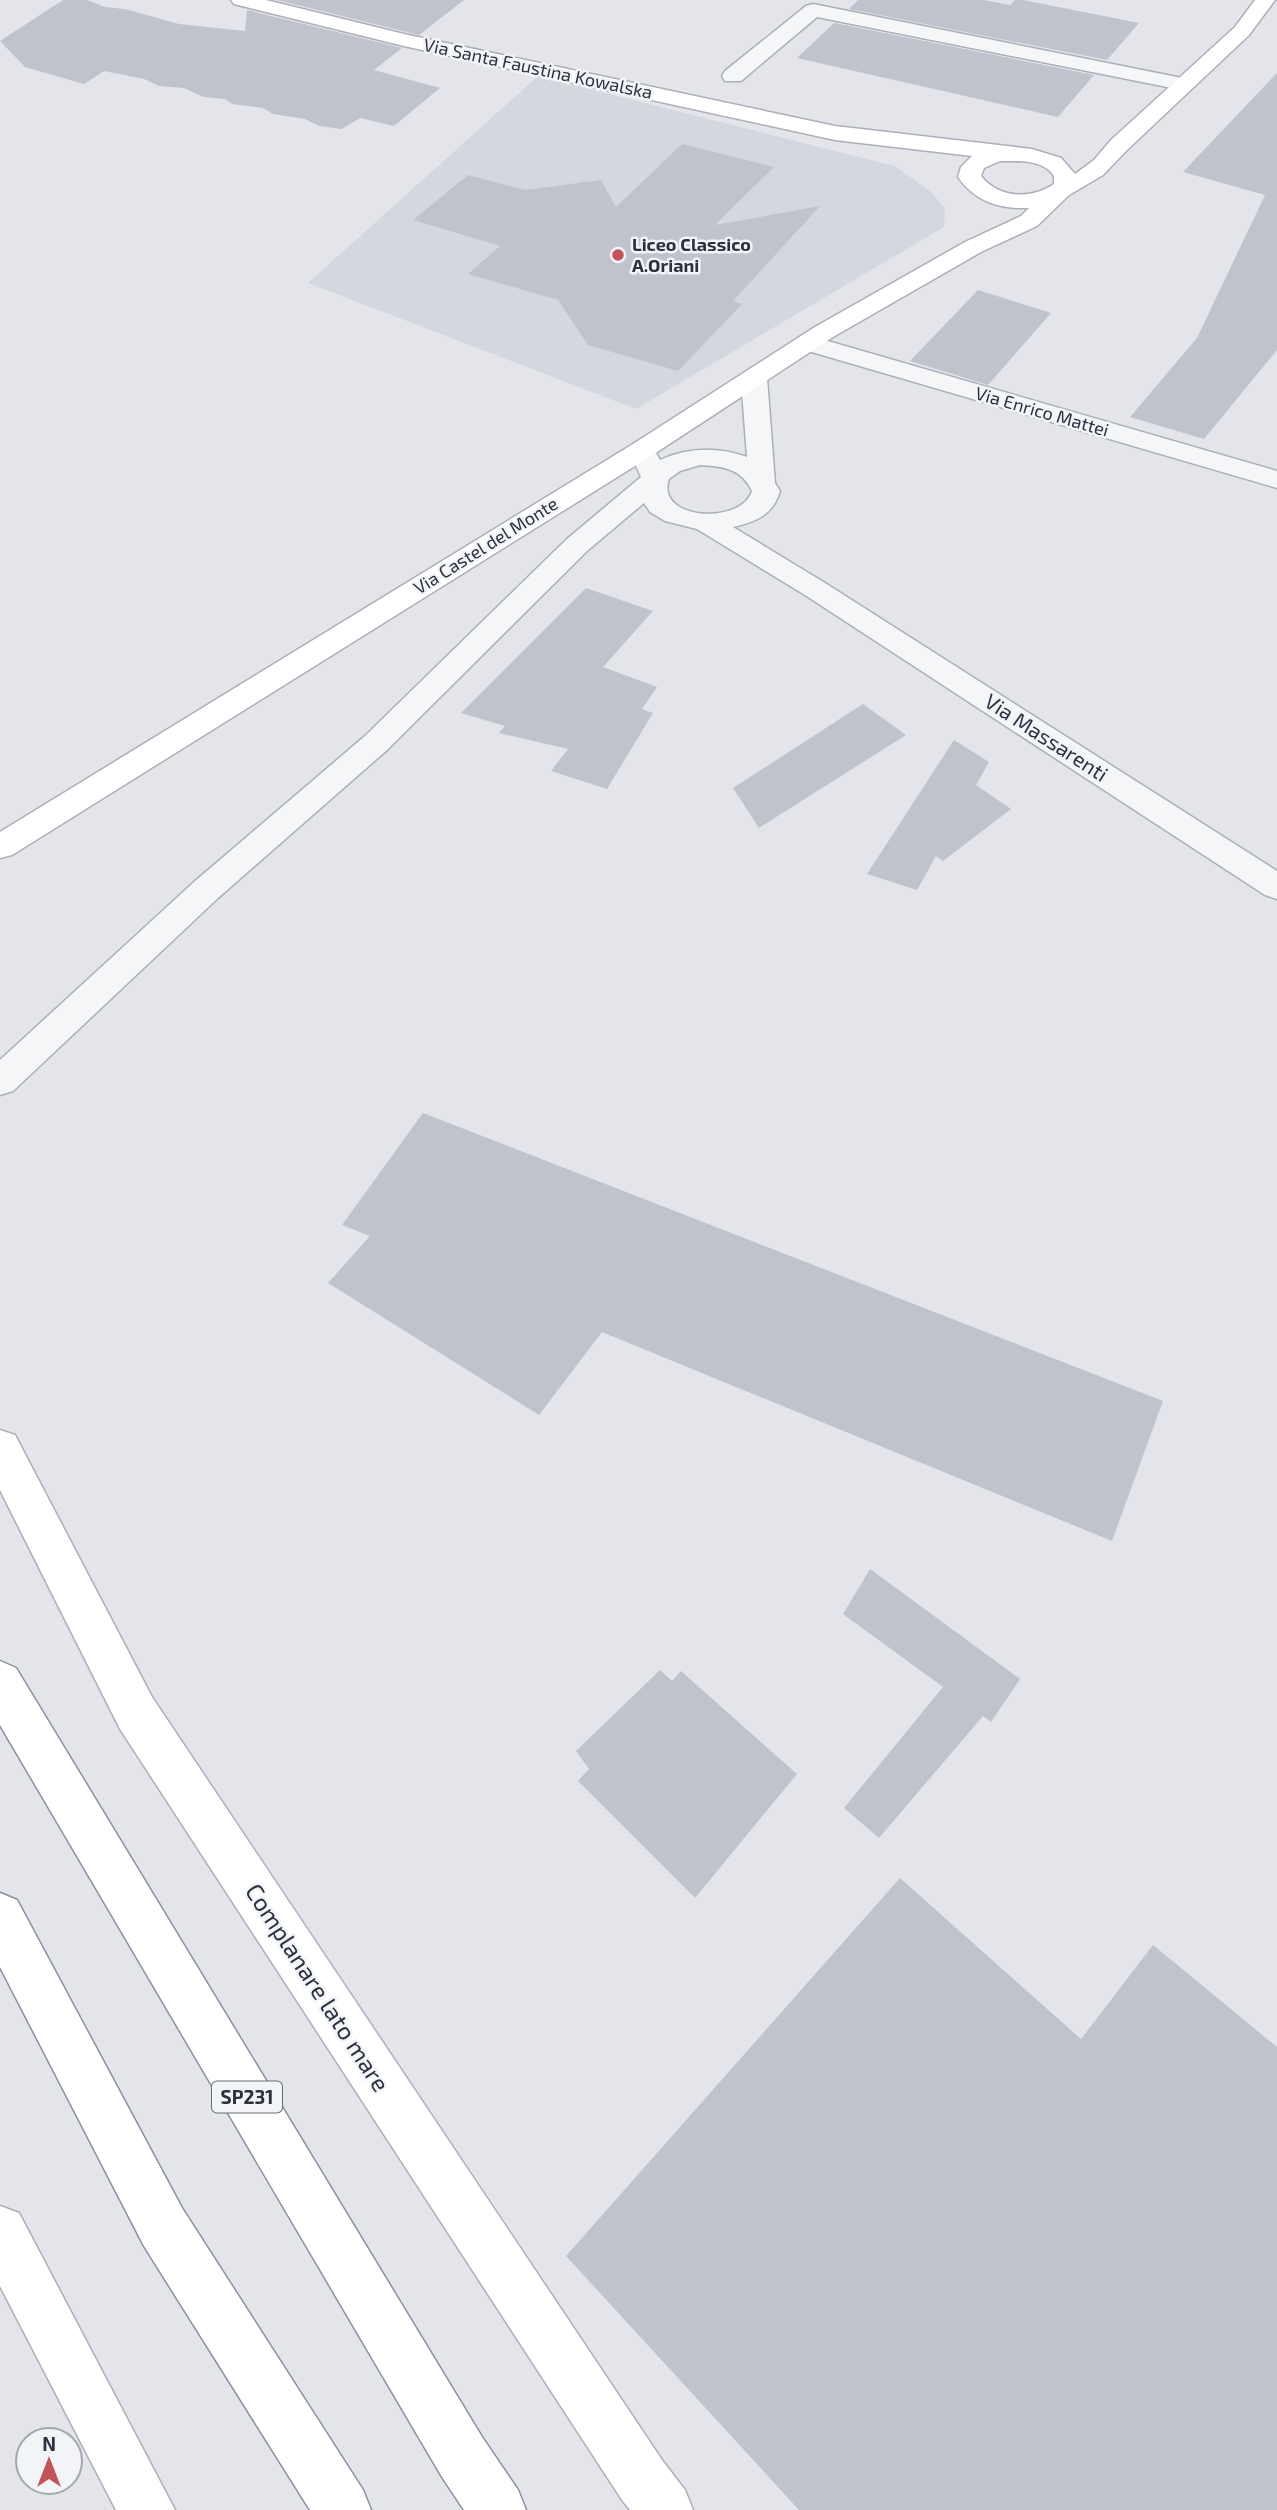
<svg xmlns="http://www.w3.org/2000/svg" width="1277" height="2510" viewBox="0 0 1277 2510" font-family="'Exo 2',sans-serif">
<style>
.built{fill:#d5d7de}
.building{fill:#c0c3cc}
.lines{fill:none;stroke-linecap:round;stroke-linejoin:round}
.street-casing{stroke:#acafb7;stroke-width:3}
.secondary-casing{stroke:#acafb7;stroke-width:3}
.highway-casing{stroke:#8b919f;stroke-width:3}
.street{fill:#f5f6f8;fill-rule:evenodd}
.secondary{fill:#fff;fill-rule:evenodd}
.highway{fill:#fff;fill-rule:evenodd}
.poi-dot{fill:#c35357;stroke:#f2f4f7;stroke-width:2.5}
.labels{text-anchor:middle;stroke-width:5;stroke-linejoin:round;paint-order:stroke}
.far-street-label{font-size:18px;fill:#2c3140;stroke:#f2f4f7}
.far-poi-label{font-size:18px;font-weight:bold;fill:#2c3140;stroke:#f2f4f7;text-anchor:start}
.shield{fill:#f2f4f7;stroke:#676c77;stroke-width:2}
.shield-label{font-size:19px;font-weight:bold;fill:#2c3140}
.street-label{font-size:21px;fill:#2c3140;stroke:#f2f4f7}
.near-street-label{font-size:24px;fill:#2c3140;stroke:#f2f4f7}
</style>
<rect width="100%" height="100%" fill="#e3e5ea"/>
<polygon class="built" points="538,76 895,166 930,191 945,208 944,227 636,409 308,283"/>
<g class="building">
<polygon points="63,0 87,0 105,7 125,9 179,24 245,31 247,10 402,48 374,70 440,88 394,126 360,118 342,129 319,126 305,119 273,114 263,108 232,104 225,99 203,97 184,88 159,86 144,79 104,71 84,84 25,67 0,41"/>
<polygon points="277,0 464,0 419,35"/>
<polygon points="858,0 984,0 1010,5 1015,0 1023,0 1139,23 1107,60 849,9"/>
<polygon points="834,23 1094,75 1058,117 797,58"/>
<polygon points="1277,73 1277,350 1204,439 1130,417 1197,338 1265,195 1183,172"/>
<polygon points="682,144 774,167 715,225 820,206 733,301 742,304 678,371 588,345 558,300 468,274 500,246 413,220 468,175 525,190 601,180 616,207"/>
<polygon points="978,290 1051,313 988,385 910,361"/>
<polygon points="586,588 653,611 603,667 657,687 642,709 653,713 607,789 551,771 568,749 499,733 505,726 461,713"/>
<polygon points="863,704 906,735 759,828 733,788"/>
<polygon points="954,740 989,762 976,785 1011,809 943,861 936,856 917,890 867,874"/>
<polygon points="423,1113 1163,1401 1112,1541 602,1332 539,1415 328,1283 370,1236 342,1225"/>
<polygon points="870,1569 1020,1679 991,1722 983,1716 879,1838 844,1808 943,1687 843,1614"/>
<polygon points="660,1670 672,1681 681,1671 797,1774 695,1898 578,1781 589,1769 576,1751"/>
<polygon points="900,1878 1081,2039 1153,1945 1277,2047 1277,2510 799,2510 566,2256"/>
</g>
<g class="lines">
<g class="street-casing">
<g id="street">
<polygon points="813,4 1182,78 1190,79 1193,84 1190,89 1182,90 817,17 741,81 725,81 722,76 725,71 806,6"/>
<polygon points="807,335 1277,471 1277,488 798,348 794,343 798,338"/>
<path d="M754 370 763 373 767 378 775 483 780 491C773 515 756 522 733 527L825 583 1277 871V899L1265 895 805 595 697 529 665 521 650 512 644 503 587 551 387 750 218 898 13 1091 0 1095V1060L194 882 365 736 567 539 641 477 629 450 633 444 642 442 651 444 660 460C689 447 718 447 747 457L741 378 745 373ZM700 465C723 466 742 469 752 491 742 525 655 521 669 479L680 471Z"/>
</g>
</g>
<g class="secondary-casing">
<g id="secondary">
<path d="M231 0H266L404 34 835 126 1032 149 1061 158 1075 174 1094 160 1111 140 1235 27 1255 0H1275L1249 35 1127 150 1103 175 1069 195 1037 226 981 252 833 337 651 456 12 855 0 858V832L633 444 815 327 965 242 1021 216 1029 208C1000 209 975 202 958 177L961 167 972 156 835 140 404 46 234 4ZM1000 161C1018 161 1043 159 1054 176V184C1031 200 998 198 981 176L984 168Z"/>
<polygon points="0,1430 15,1435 152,1697 662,2460 685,2490 693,2510 630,2510 622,2500 120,1729 0,1490"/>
<polygon points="0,2206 19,2213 175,2510 116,2510 0,2286"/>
</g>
</g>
<g class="highway-casing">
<g id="highway">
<polygon points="0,1661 16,1668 482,2437 518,2490 526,2510 464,2510 442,2477 0,1725"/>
<polygon points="0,1893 17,1900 182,2208 363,2490 371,2510 310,2510 144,2246 0,1967"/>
</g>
</g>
<use href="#street" class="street"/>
<use href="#secondary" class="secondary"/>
<use href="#highway" class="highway"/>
</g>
<circle class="poi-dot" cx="618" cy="255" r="7"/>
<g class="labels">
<g class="far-street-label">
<text transform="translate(538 69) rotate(12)" y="6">Via Santa Faustina Kowalska</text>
<text transform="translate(1042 412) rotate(16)" y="6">Via Enrico Mattei</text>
<text transform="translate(486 546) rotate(-32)" y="6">Via Castel del Monte</text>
</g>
<g class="far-poi-label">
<text x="632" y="251">Liceo Classico<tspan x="632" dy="21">A.Oriani</tspan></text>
</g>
<rect class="shield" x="212" y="2081.5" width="70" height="31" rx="5"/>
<g class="shield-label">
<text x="247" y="2104">SP231</text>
</g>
<g class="street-label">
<text transform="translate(1046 738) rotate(33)" y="7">Via Massarenti</text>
</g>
<g class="near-street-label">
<text transform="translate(317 1988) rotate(57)" y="8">Complanare lato mare</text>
</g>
</g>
<g transform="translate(49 2461)"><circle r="33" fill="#f2f4f7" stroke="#a3a6ae" stroke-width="2"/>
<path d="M0-5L12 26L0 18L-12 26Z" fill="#c35357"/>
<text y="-10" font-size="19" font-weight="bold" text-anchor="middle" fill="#2c3140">N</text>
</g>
</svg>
